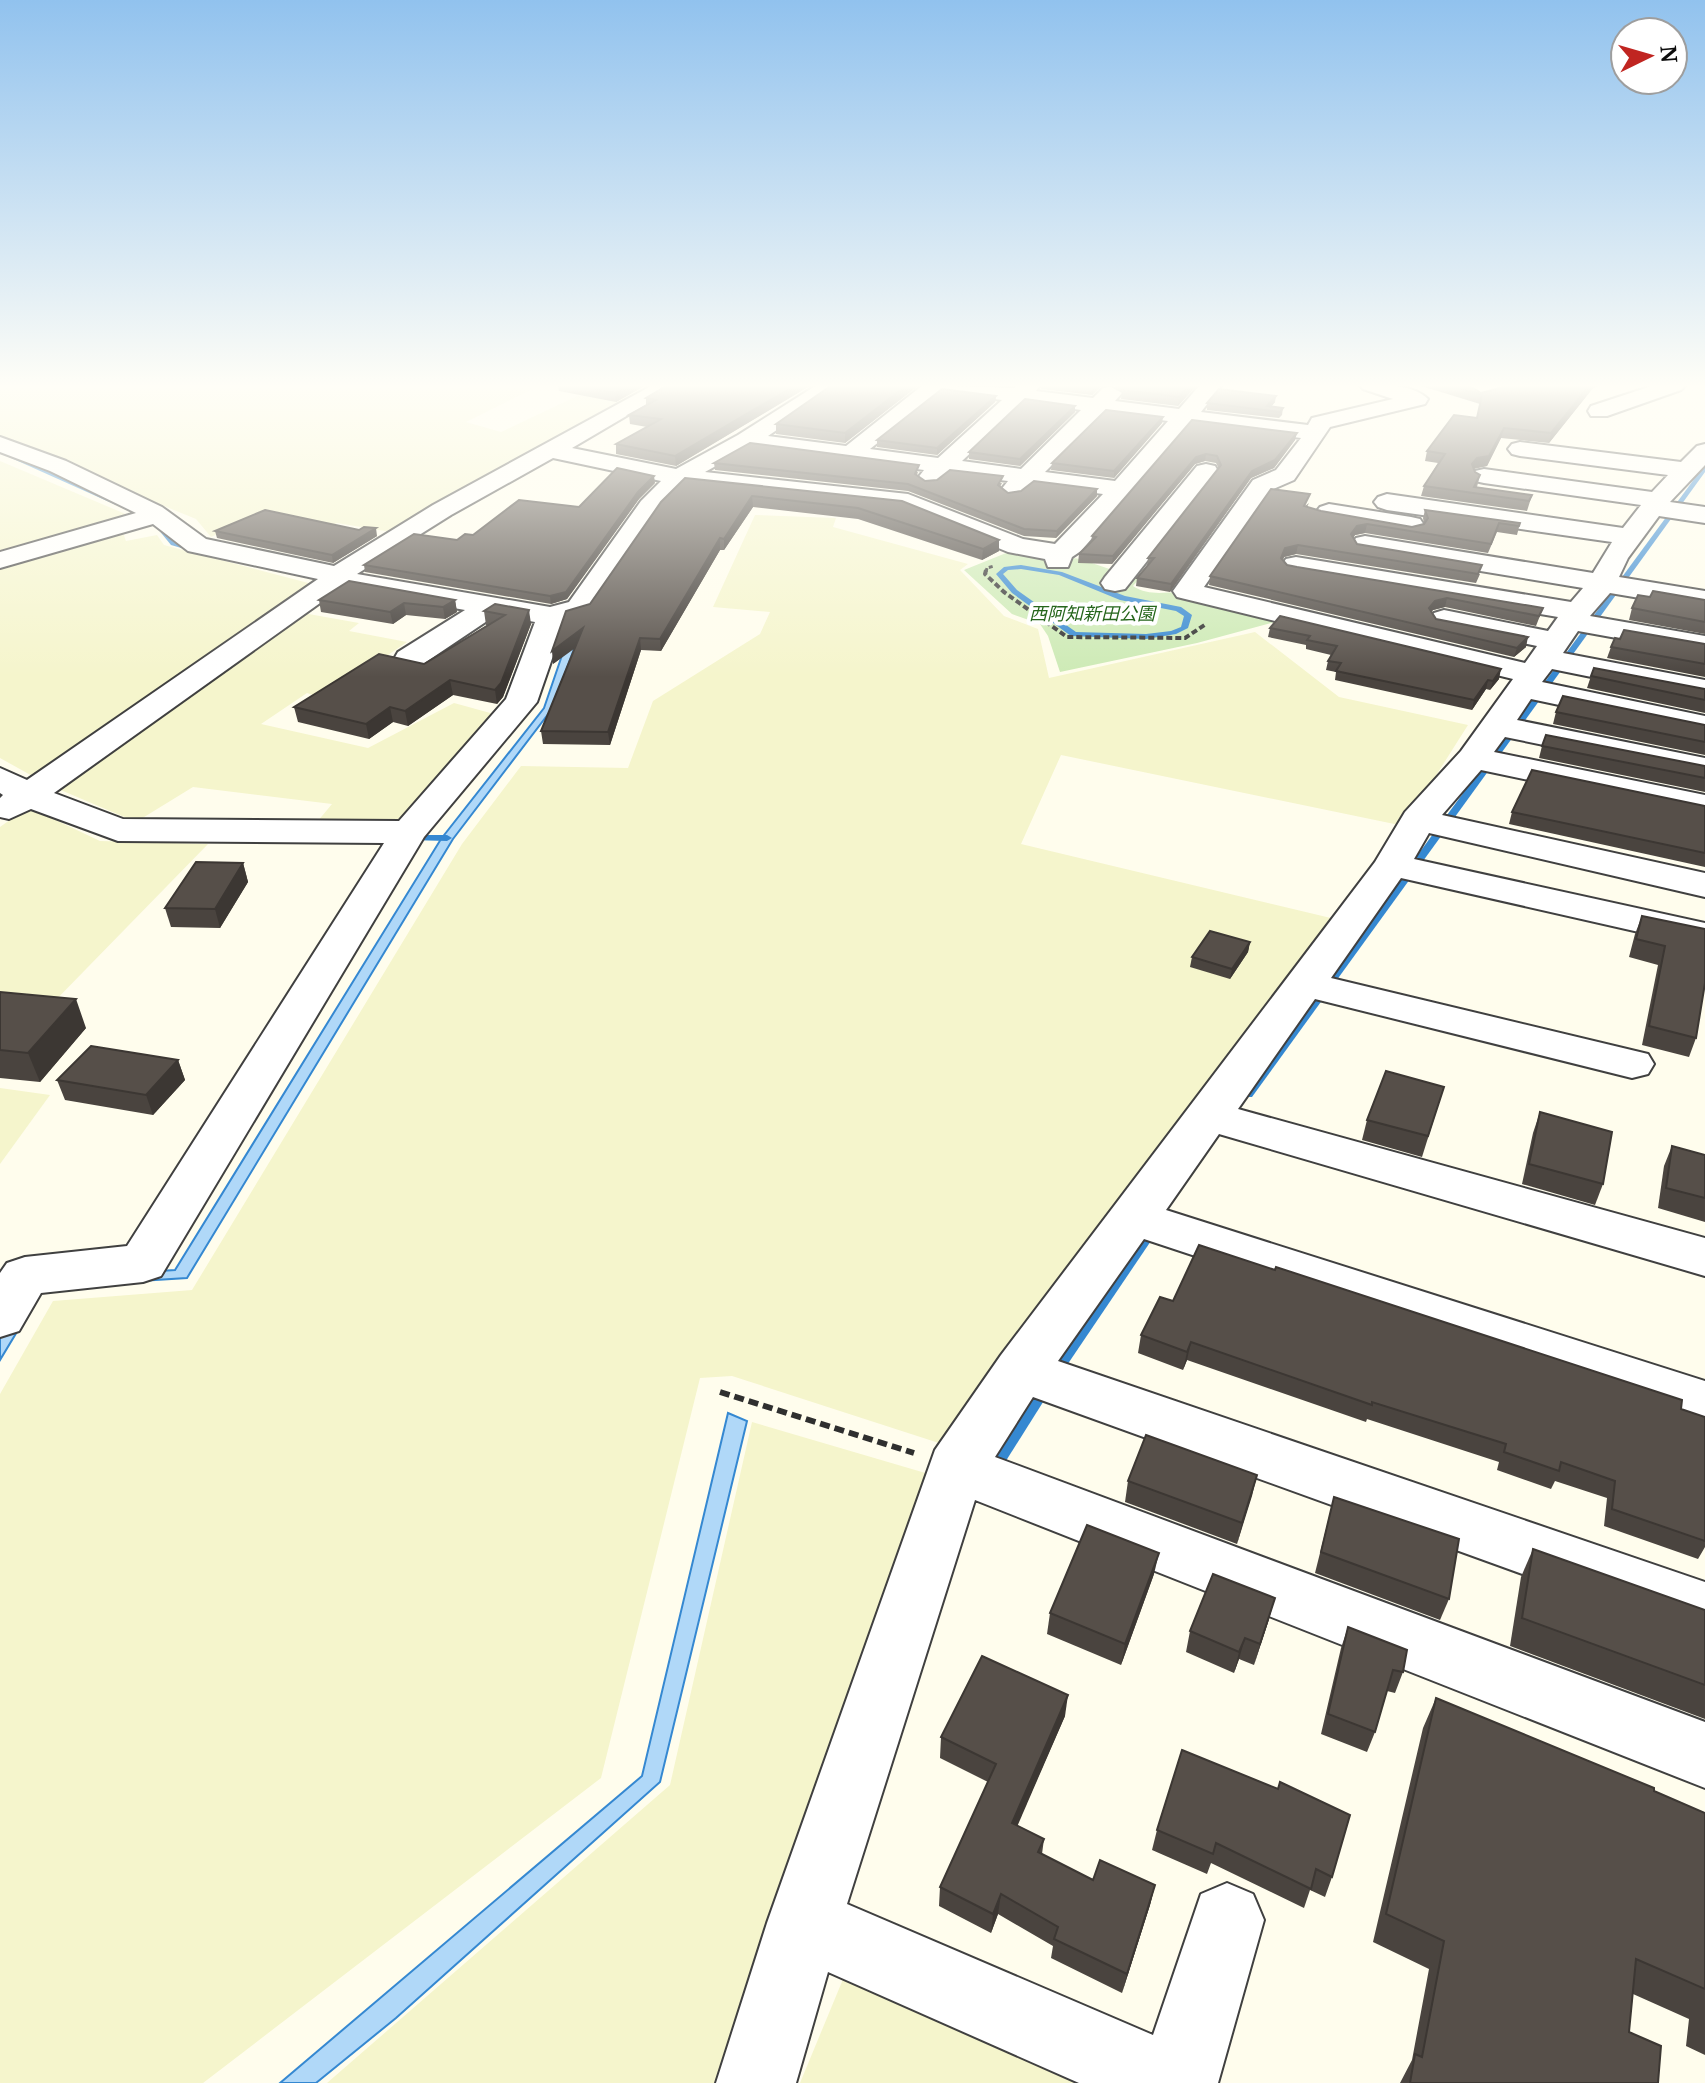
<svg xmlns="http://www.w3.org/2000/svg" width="1705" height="2083" viewBox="0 0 1705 2083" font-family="'Noto Serif','Noto Sans JP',serif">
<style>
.farmland{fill:#f5f5cc}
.green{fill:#cdeab5}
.water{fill:#b0d8f8;stroke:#3588d1;stroke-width:2}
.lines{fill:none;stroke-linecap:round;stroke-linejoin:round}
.stream{fill:#3588d1;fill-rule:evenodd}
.minor-casing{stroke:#404040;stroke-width:4}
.path-far2{stroke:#2f2f2f;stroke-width:3;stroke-dasharray:4 2;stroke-linecap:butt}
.path-far1{stroke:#2f2f2f;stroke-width:4;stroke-dasharray:6 3;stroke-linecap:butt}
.path{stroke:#2f2f2f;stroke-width:6;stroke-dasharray:10 5;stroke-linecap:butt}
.minor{fill:#fff;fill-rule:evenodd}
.wall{fill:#4a443f}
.shaded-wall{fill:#3c3733}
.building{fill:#564f49;stroke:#3c3733;stroke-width:2}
.labels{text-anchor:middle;stroke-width:8;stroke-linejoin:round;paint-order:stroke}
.far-park-label{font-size:18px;font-style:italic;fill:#26661c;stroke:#fff}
</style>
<rect width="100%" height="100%" fill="#fffded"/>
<g class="farmland">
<polygon points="0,385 541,385 466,422 501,432 600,385 657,385 391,532 337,523 328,528 261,514 211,537 196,519 0,439"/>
<polygon points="0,461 135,518 0,555"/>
<polygon points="755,515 836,518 833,527 968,564 960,570 1004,616 1038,629 1049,678 1255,632 1339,697 1468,725 1404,826 1061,755 1021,844 1335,919 945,1445 732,1376 700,1378 601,1778 203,2083 0,2083 0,1394 53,1301 192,1290 462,844 521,766 628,768 653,701 760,634 770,612 713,607"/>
<polygon points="123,533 126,541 157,535 164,545 316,585 36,778 0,758 0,567"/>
<polygon points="303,613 359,623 349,631 407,642 324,699 307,693 261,724 368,748 454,703 494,714 397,824 317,822 332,804 193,787 136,822 56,788"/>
<polygon points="28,807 100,841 208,844 46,1010 0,1006 0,827"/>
<polygon points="0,1088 50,1095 0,1164"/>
<polygon points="752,1422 939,1477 724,2083 327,2083 670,1785"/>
<polygon points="846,1972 1085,2083 800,2083"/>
</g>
<path class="green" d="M1016 549 1080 559 1139 579 1133 586C1151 598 1170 590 1189 593 1218 598 1247 612 1275 622L1197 643 1060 672 1048 636 1040 624 1012 614 964 570Z"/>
<g class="water">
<polygon points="572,626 575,646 552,709 453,839 187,1278 44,1287 0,1360 0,1335 35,1279 175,1270 441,839 544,708"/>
<polygon points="728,1413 747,1421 660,1782 396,2018 316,2083 280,2083 642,1776"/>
</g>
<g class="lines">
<g class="stream">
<polygon points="0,449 120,503 121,504 116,505 0,453"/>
<polygon points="1705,466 1705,472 1252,1097 1244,1097 1242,1094 1244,1091 1703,467"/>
<polygon points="153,521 157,521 175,543 198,550 195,552 171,545 153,523"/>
<path d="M1021 565 1062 572 1125 596 1181 607 1192 615 1188 628 1176 634 1146 639 1071 636 1012 593 996 574 1004 567ZM1021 569 1059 575 1120 600 1176 611 1184 616 1181 627 1171 631 1146 634 1076 632 1017 590 1003 574 1008 570Z"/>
<polygon points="413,835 447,835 452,838 447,841 410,840 408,838"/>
<polygon points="1153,1225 1157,1226 1159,1229 1157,1232 1059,1377 1054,1378 1049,1377 1047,1373 1049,1369 1149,1226"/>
<polygon points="1045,1382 1050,1383 1052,1387 1050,1391 997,1475 992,1477 987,1475 985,1471 987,1467 1040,1383"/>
</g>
<g class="minor-casing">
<g id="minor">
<path d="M653 385H679L572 448 676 469 738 435 817 385H842L768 436 846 446 923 385 1014 388 1017 385H1040L1036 391 1093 398 1103 388 1111 387 1122 393 1115 401 1179 409 1200 385H1222L1201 412 1308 425 1312 418 1393 399 1363 389 1360 385C1381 385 1412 383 1428 399L1425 404 1330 427 1294 480 1271 490 1204 587 1525 663 1537 646 1434 625 1429 619 1434 613 1444 610 1548 631 1558 617 1296 573 1286 571 1282 565 1286 559 1296 557 1571 602 1583 588 1365 552 1356 550 1352 544 1356 538 1365 536 1593 573 1612 542 1387 510 1378 507 1374 502 1378 497 1387 494 1623 528 1641 505 1484 483 1475 481 1472 476 1475 471 1484 469 1652 492 1668 475 1520 456 1512 454 1508 449 1512 444 1520 442 1681 462 1697 446 1705 444V465L1670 502 1705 507V523L1659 516 1628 558 1619 577 1705 591V609L1610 593 1590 616 1705 636V654L1578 631 1563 653 1705 680V700L1552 669 1542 682 1705 716V736L1531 699 1517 720 1705 758V778L1505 737 1494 752 1705 795V817L1481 770 1442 815 1705 873V897L1429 833 1414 859 1705 923V947L1401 878 1331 978 1648 1054 1654 1064 1648 1074 1632 1078 1315 999 1238 1109 1705 1238V1276L1219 1134 1166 1210 1705 1381V1425L1144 1239 1058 1361 1705 1582V1640L1033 1397 995 1457 1705 1722V1788L975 1500 847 1904 1153 2035 1201 1894 1227 1883 1253 1894 1264 1920 1218 2083H1079L828 1972 796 2083H716L767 1923 935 1450 1001 1355 1375 862 1405 812 1461 751 1513 679 1177 597 1173 591 1253 480 1276 470 1301 438 1190 424 1081 551 1072 557 1068 567H1048L1045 559 1008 552 903 509 685 485 659 511 589 614 565 621 537 702 424 837 161 1276 143 1282 41 1293 19 1331 0 1337V1273L7 1263 25 1257 127 1246 384 843 118 841 31 809 9 819 0 817V798L3 795 0 793V768L27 780 318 579 188 551 153 524 0 568V552L136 513 50 471 0 452V437L66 461 162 507 206 539 334 566 433 505ZM941 392 1002 400 938 458 870 449ZM1024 402 1081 410 1021 469 962 461ZM1104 413 1168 421 1115 481 1045 472ZM750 447 924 470 917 479 920 484C934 488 939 483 949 474L1008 481 1000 491 1003 496C1017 500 1023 494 1032 485L1103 494 1055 544 1023 539 908 494 705 472ZM553 458 661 481 641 501 569 602 550 607 357 574 451 515ZM341 588 465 610 398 652 394 659 398 666 409 668 420 666 496 615 535 622 506 699 399 821 123 819 54 793Z"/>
<polygon points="1655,385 1685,386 1681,390 1607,416 1591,416 1588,411 1591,406"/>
<polygon points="1206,464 1215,466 1218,471 1125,589 1115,591 1105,589 1101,583 1105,577 1197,466"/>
<polygon points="1329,504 1411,517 1420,519 1424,525 1420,531 1411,533 1320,517 1316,512 1320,507"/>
</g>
</g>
<polyline class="path-far2" points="986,572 987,568 994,566"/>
<polyline class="path-far1" points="986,570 985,574 1004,592 1067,637 1185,638 1206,624"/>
<polyline class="path" points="720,1392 914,1453"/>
<use href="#minor" class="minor"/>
</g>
<g class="wall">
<polygon points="558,385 646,385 616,402 559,391"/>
<polygon points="668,385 811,385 676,466 616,454 616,444 647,427 630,424 629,415 646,405 646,398"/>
<polygon points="832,385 919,385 845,443 776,434 776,424"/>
<polygon points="1041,385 1104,385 1101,386 1092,395 1041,389"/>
<polygon points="1113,385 1197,385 1178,406 1121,399 1122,391"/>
<polygon points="1418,385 1474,385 1471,387 1481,393 1511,385 1602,385 1593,388 1549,443 1501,438 1487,466 1474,469 1475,472 1480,475 1477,487 1532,495 1527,511 1421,496 1424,486 1438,463 1425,461 1427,451 1477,418 1480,404"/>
<polygon points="996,396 995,402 937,455 877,447 877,440"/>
<polygon points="1275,402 1271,407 1283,408 1282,415 1279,418 1207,410 1207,403"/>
<polygon points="1075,406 1075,412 1020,466 969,459 969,452"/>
<polygon points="1192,420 1295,440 1274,468 1251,478 1170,592 1136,586 1137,578 1147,566 1148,558 1219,469 1216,463 1205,461 1195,464 1112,564 1078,563 1079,554 1091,542 1092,536"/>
<polygon points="1162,423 1114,478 1051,470 1052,463"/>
<polygon points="714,463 918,472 917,475 925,481 1002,483 1000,487 1008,493 1097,489 1097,496 1056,538 1024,536 908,491 715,470"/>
<polygon points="685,478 902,501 999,540 999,551 982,560 858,519 753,507 724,550 720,550 661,651 641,650 610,745 543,744 541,731 575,647 553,664 590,604"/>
<polygon points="655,483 639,499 567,599 551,604 365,572 364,565 579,507"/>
<polygon points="1309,503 1307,507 1321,511 1412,527 1424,524 1423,518 1425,510 1520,523 1517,535 1497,532 1488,553 1365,533 1355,535 1353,538 1357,544 1480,574 1476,583 1296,554 1284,557 1283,560 1287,565 1543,608 1536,626 1445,607 1433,610 1431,612 1436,619 1526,647 1514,657 1209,585 1210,576"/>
<polygon points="359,530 377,536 333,563 217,538 215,531"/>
<polygon points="1650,597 1705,600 1705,634 1629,620 1632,608"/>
<polygon points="319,600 455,600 457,612 445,619 406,615 393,624 321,612"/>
<polygon points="495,604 531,624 503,697 497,704 453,695 408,726 393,722 369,739 298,722 294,707 424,664 487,625 486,625 484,611"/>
<polygon points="1280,616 1499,679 1490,690 1486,689 1472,710 1335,680 1336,672 1326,670 1328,661 1331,655 1306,649 1306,645 1268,637 1270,628"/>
<polygon points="1620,639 1705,644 1705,677 1607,658 1611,647"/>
<polygon points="1591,676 1705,689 1705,713 1587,688"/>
<polygon points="1556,712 1705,725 1705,755 1553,724"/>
<polygon points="1542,746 1705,766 1705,792 1539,758"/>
<polygon points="1705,806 1705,867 1509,824 1512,812"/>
<polygon points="243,863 248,882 220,928 171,927 165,908"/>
<polygon points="1642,916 1705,929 1696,1038 1689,1057 1642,1045 1658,965 1629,957 1635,934"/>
<polygon points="1250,942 1248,952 1230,979 1190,967 1192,957"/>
<polygon points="0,992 86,1028 40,1082 0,1078"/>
<polygon points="178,1060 185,1080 153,1115 65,1100 57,1080"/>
<polygon points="1444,1087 1422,1157 1362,1140 1367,1120"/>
<polygon points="1540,1112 1603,1184 1595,1205 1522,1184 1533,1133"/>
<polygon points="1672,1146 1705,1155 1705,1222 1658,1208 1664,1166"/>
<polygon points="1173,1301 1681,1409 1705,1417 1705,1547 1698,1559 1604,1526 1607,1498 1555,1481 1551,1489 1497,1470 1499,1462 1367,1419 1366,1422 1187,1360 1183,1370 1138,1353 1141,1335"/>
<polygon points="1257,1475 1237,1544 1125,1502 1128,1481"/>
<polygon points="1334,1497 1449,1599 1440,1620 1315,1573"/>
<polygon points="1533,1549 1705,1610 1705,1719 1510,1646 1521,1577"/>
<polygon points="1154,1574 1121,1665 1047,1634 1050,1613"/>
<polygon points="1269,1619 1254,1665 1239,1659 1234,1673 1186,1652 1190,1631"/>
<polygon points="1348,1627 1403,1672 1395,1693 1387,1691 1375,1732 1367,1752 1321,1734 1341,1648"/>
<polygon points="1436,1698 1705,1813 1705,2055 1686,2046 1689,2019 1633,1994 1629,2032 1658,2083 1400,2083 1412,2060 1429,1969 1373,1942 1423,1728"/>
<polygon points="1065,1716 1017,1825 1044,1839 1042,1854 1093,1880 1155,1885 1150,1905 1122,1993 1051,1958 1053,1946 998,1914 991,1933 939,1906 940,1887 988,1782 940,1758 941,1737"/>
<polygon points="1182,1750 1332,1877 1325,1897 1310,1890 1304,1908 1211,1863 1207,1874 1152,1850 1157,1830"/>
</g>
<g class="shaded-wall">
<polygon points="629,385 646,385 616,402 615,393"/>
<polygon points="796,385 811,385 676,466 675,456"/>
<polygon points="907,385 919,385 845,443 845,433"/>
<polygon points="1093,385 1104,385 1101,386 1092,395"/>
<polygon points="1189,385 1197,385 1178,406 1179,397"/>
<polygon points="1590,385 1602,385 1593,388 1549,443 1551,433"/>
<polygon points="996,396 995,402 937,455 937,448"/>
<polygon points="1276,396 1275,402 1268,410 1267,406"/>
<polygon points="1075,406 1075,412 1020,466 1020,459"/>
<polygon points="1163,417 1162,423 1114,478 1114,471"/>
<polygon points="1504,428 1501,438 1487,466 1474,468 1469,474 1472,464"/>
<polygon points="1297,433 1295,440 1274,468 1251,478 1170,592 1171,584 1252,471"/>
<polygon points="1206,454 1205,461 1195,464 1112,564 1113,556 1196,457"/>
<polygon points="654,476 655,483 639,499 567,599 551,604 550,596 638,492"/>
<polygon points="1097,489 1097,496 1056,538 1057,531"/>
<polygon points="752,496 753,507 724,550 724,539"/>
<polygon points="1367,524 1365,533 1355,535 1350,542 1351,534 1357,526"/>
<polygon points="376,528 377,536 333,563 332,555"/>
<polygon points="720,538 720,550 661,651 660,639"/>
<polygon points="999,540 999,551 982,560 983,549"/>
<polygon points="1298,545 1296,554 1284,557 1280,567 1281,558 1285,548"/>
<polygon points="1447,598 1445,607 1433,610 1427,617 1429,608 1435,601"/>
<polygon points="455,600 457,612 445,619 443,607"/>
<polygon points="404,603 406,615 393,624 390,612"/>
<polygon points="529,610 531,624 503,697 497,704 495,690"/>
<polygon points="583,628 585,641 553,664 552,651"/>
<polygon points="1528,637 1526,647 1514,657 1517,648"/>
<polygon points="640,638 641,650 610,745 608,732"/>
<polygon points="1501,669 1499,679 1490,690 1493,681"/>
<polygon points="450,680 453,695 408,726 405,711"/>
<polygon points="1488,680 1486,689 1472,710 1474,700"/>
<polygon points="390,707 393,722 369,739 366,724"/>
<polygon points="243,863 248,882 220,928 215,909"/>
<polygon points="1250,942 1248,952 1230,979 1232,969"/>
<polygon points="76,999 86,1028 40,1082 28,1053"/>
<polygon points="178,1060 185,1080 153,1115 146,1095"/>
<polygon points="1191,1342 1187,1360 1183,1370 1187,1352"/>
<polygon points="1257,1475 1252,1496 1237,1544 1242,1523"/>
<polygon points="1159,1553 1154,1574 1121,1665 1125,1644"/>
<polygon points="1275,1598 1269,1619 1254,1665 1260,1644"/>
<polygon points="1245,1638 1239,1659 1234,1673 1239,1652"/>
<polygon points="1068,1695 1065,1716 1010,1843 1012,1823"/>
<polygon points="1155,1885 1150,1905 1122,1993 1127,1974"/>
<polygon points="1001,1894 998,1914 991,1933 993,1914"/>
</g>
<g class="building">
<polygon points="575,385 629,385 615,393"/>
<polygon points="668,385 796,385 675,456 616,444 661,419 629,415 656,400 646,398"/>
<polygon points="832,385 907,385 845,433 776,424"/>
<polygon points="1125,385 1189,385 1179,397 1122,390"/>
<polygon points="1450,385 1468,385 1481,393 1511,385 1590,385 1551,433 1504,428 1489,456 1477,458 1472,464 1475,472 1480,475 1474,487 1532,495 1529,501 1424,486 1445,454 1427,451 1454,415 1477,418 1482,395"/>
<polygon points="942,389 996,396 937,448 877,440"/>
<polygon points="1219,389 1276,396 1267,406 1283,408 1280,412 1207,403"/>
<polygon points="1025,399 1075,406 1020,459 969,452"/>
<polygon points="1106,410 1163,417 1114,471 1052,463"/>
<polygon points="1192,420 1297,433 1275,460 1252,471 1171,584 1137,578 1154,558 1148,558 1221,465 1217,456 1206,454 1196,457 1113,556 1079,554 1096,537 1092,536"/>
<polygon points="750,443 919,465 915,474 925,481 937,480 950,470 1003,476 998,485 1008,493 1021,491 1034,481 1097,489 1057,531 1024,529 908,484 714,463"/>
<polygon points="617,468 654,476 638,492 566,592 550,596 364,565 414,534 457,540 465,534 473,535 519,500 579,507"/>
<polygon points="685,478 902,501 999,540 983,549 858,508 752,496 724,539 720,538 660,639 640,638 608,732 541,731 583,628 552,651 566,611 590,604 661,502"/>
<polygon points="1271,489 1310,494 1304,506 1321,511 1412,527 1424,524 1428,518 1425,510 1520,523 1519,526 1499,523 1491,544 1367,524 1357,526 1351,534 1357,544 1482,565 1478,574 1298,545 1285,548 1281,558 1287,565 1297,567 1543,608 1539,616 1447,598 1435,601 1429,608 1436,619 1528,637 1517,648 1210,576"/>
<polygon points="265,510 359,530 364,527 376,528 332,555 215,531"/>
<polygon points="349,581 455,600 443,607 404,603 390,612 319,600"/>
<polygon points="1653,591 1705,600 1705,622 1632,608 1638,595 1650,597"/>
<polygon points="495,604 529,610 501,683 495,690 450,680 405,711 390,707 366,724 294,707 379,654 424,664 505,615 484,611"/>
<polygon points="1280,616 1501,669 1493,681 1488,680 1474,700 1336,671 1341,663 1328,661 1337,646 1307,640 1310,636 1270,628"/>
<polygon points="1624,630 1705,644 1705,664 1611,647 1615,638 1620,639"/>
<polygon points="1594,668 1705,689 1705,700 1591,676"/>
<polygon points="1563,696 1705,725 1705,742 1556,712"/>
<polygon points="1546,735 1705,766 1705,778 1542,746"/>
<polygon points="1532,770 1705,806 1705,853 1512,812"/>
<polygon points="196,862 243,863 215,909 165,908"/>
<polygon points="1642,916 1705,929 1705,983 1696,1038 1649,1026 1665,946 1636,939"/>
<polygon points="1210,931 1250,942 1232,969 1192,957"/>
<polygon points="0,992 76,999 28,1053 0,1050"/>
<polygon points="91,1046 178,1060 146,1095 57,1080"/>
<polygon points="1386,1071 1444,1087 1428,1136 1367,1120"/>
<polygon points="1540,1112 1612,1132 1603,1184 1529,1164"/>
<polygon points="1672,1146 1705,1155 1705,1198 1666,1188"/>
<polygon points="1199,1245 1275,1270 1276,1267 1682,1400 1681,1409 1705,1417 1705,1541 1612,1509 1615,1481 1561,1462 1559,1471 1504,1452 1506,1444 1372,1402 1372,1405 1191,1342 1187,1352 1141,1335 1160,1297 1173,1301"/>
<polygon points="1146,1435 1257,1475 1242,1523 1128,1481"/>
<polygon points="1334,1497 1459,1539 1449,1599 1321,1552"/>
<polygon points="1087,1525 1159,1553 1125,1644 1050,1613"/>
<polygon points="1533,1549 1705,1610 1705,1685 1522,1618"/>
<polygon points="1213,1574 1275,1598 1260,1644 1245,1638 1239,1652 1190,1631"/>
<polygon points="1348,1627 1407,1650 1403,1672 1393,1670 1375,1732 1328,1714"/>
<polygon points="982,1656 1068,1695 1012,1823 1044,1839 1038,1852 1093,1880 1100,1860 1155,1885 1127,1974 1054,1939 1058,1927 1001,1894 993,1914 940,1887 996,1764 941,1737"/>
<polygon points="1436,1698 1654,1788 1654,1791 1705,1813 1705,1989 1636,1959 1629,2032 1661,2046 1658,2083 1410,2083 1415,2054 1422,2057 1444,1941 1386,1914"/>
<polygon points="1182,1750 1278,1789 1280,1782 1350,1815 1332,1877 1316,1869 1311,1889 1216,1843 1213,1854 1157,1830"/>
</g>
<linearGradient id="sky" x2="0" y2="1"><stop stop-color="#91c2ee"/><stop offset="0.57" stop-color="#fffef7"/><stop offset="1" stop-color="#fffef7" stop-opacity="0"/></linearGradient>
<rect width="1705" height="677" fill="url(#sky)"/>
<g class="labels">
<g class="far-park-label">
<text x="1092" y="620">西阿知新田公園</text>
</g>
</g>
<g transform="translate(1649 56) rotate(85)"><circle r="38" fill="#ffffff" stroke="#9e9e9e" stroke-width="2"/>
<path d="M0-6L14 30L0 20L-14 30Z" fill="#c02521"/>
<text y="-12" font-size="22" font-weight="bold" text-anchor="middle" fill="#0d0d0d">N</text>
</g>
</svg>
